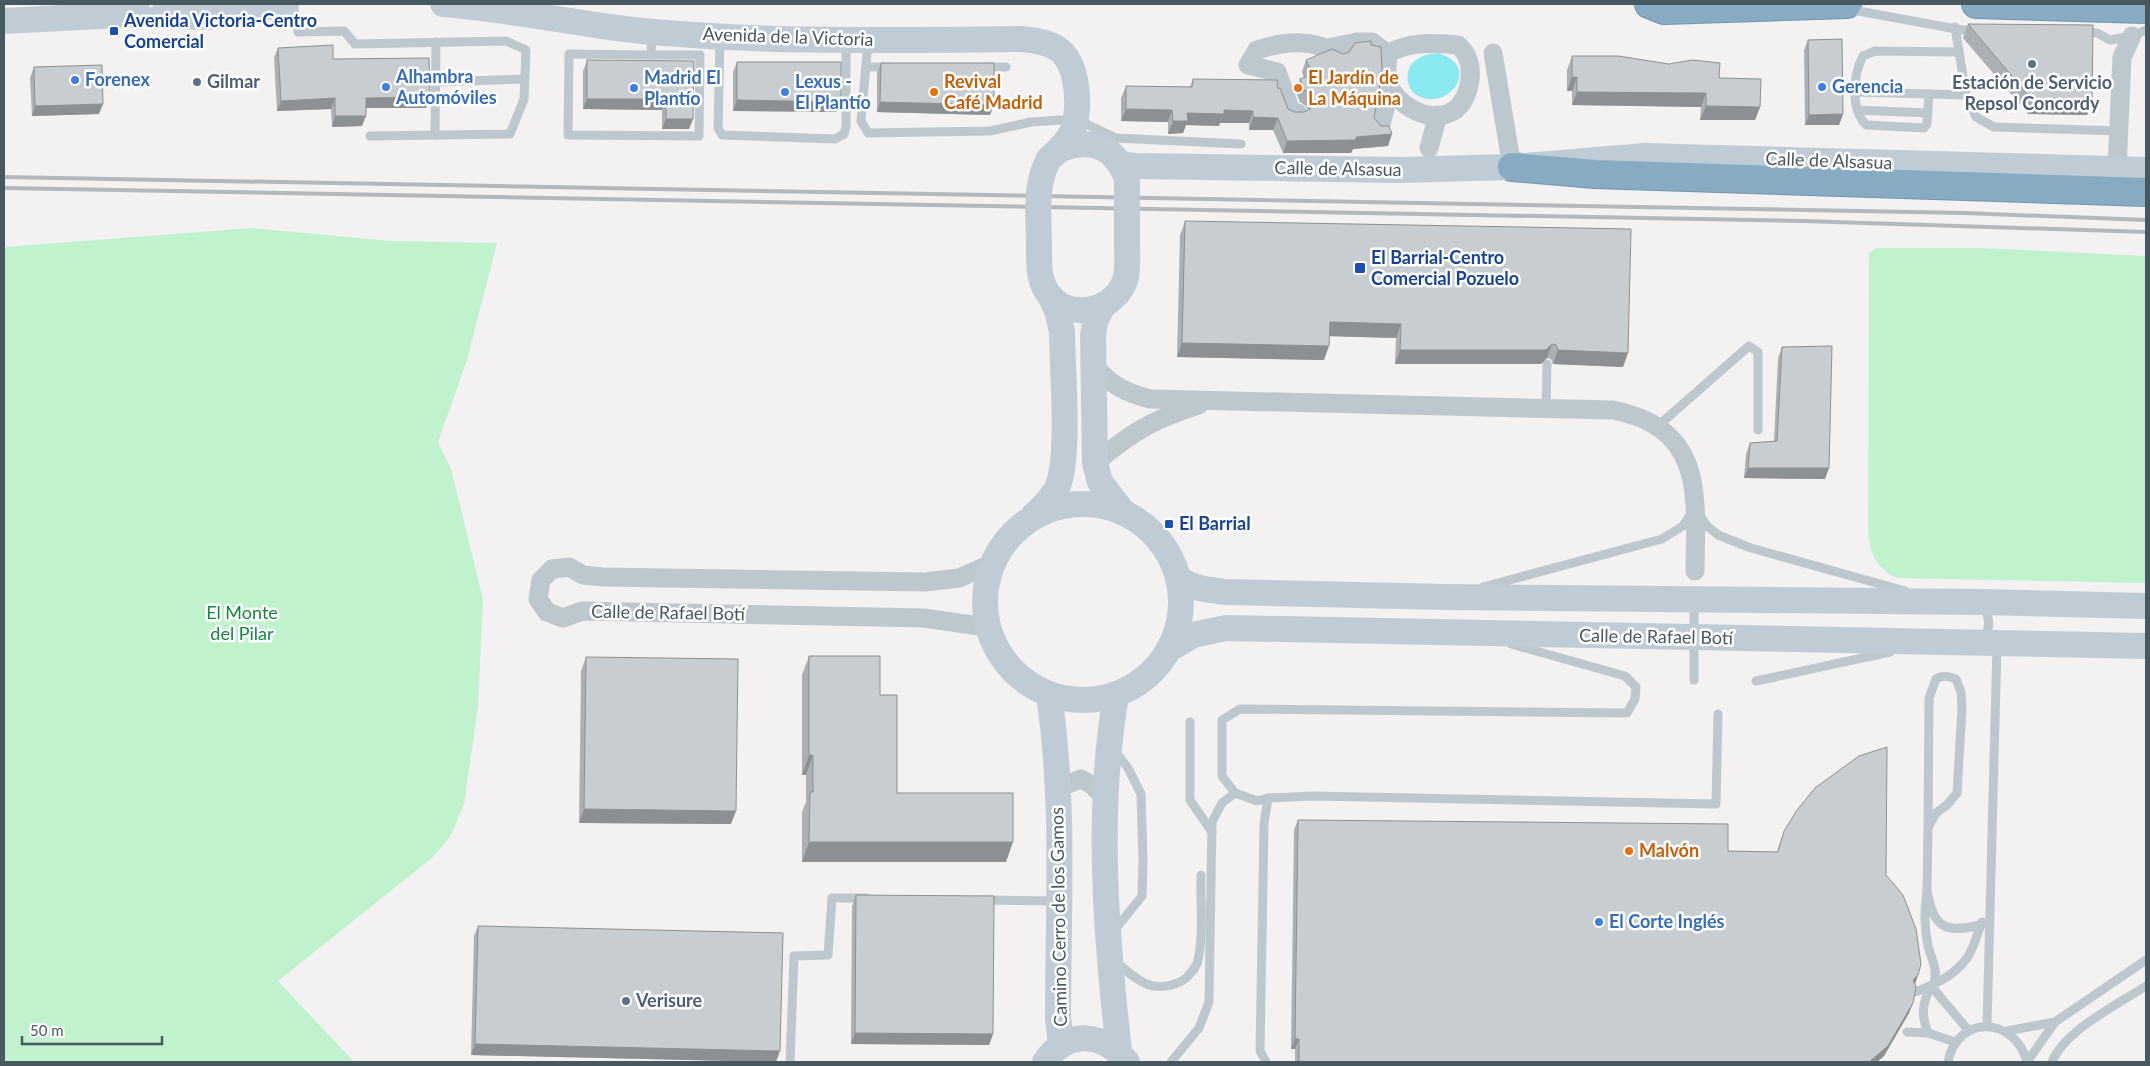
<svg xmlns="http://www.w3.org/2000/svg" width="2150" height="1066" viewBox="0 0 2150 1066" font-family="Lato,sans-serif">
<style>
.green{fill:#bff2cd}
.water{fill:#8ae8f1}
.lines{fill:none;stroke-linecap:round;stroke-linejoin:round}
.highway-casing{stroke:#7296ae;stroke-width:30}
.lane{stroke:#bcc8ce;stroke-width:9}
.street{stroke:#bcc8ce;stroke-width:19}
.secondary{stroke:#bfccd6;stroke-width:26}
.highway{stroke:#87abc2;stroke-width:28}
.rail{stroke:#b3b8bc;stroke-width:4}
.secondary-bridge{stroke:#bfccd6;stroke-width:26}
.wall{fill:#acb0b4}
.shaded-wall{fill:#8c9092}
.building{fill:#c8cdd1;stroke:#8c9092}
.transit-dot{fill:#1a4fb4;stroke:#fff;stroke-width:2}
.service-dot{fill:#5c6f8a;stroke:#fff;stroke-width:2}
.shop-dot{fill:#3f7fe0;stroke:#fff;stroke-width:2}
.food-dot{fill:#e8710a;stroke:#fff;stroke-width:2}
.labels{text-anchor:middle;stroke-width:5;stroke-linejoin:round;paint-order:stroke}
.transit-label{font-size:18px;font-weight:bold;fill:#164399;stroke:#fff;text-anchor:start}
.street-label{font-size:18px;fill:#485860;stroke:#fff}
.shop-label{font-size:18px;font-weight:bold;fill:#366cbe;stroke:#fff;text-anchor:start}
.food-label{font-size:18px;font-weight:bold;fill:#c56008;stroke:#fff;text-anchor:start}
.service-label{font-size:18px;font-weight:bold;fill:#4e5e75;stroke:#fff;text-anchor:start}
.park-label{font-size:18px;fill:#13873f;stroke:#fff}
</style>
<rect width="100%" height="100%" fill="#f4f1f2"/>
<g class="green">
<polygon points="252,228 391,241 497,243 467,360 438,442 451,469 483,599 478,707 464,804 450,837 433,857 278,981 354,1062 4,1062 4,247"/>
<path d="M1876 248H1982L2146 256V583L1897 578C1876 569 1870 553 1868 531L1869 253Z"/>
</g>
<path class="water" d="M1438 53C1485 67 1445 115 1415 94 1405 86 1405 67 1416 60 1423 55 1430 54 1438 53Z"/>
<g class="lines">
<g class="highway-casing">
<g id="highway">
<polyline points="1649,4 1664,10 1847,4"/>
<polyline points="1976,4 2146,9"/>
<polyline points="1512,167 1595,174 2146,192"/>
</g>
</g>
<g class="lane">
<polyline points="293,4 298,32 344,31 355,44 506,41 526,50 524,99 510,134 370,136"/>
<polyline points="1847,9 1962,30 1977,30"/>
<polyline points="1955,27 1966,95 1976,117 1994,127 2119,131"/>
<polyline points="2082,32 2097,33 2110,40 2132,36 2146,30"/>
<polyline points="720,39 718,128 722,135 835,139 844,134 846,127 846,43"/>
<polyline points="868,42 861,121 868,133 990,131 1031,122 1076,119 1116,138 1241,144"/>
<polyline points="651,55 569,54 568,135 699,136 700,55 651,55 652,34"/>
<polyline points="866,67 891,67"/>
<polyline points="984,67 1006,67"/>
<polyline points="436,82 525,79"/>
<polyline points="1856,92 1966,95"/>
<path d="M1929 94 1927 124 1924 128 1866 125C1850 108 1853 75 1863 56L1875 51 1959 52"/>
<polyline points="1857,110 1928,113"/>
<polyline points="435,135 436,42"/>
<polyline points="1546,409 1547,364"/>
<polyline points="1659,425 1749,346 1758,352 1758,430"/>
<polyline points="1699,513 1707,526 1718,535 1751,548 1905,591"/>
<polyline points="1483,587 1662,539 1683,526 1692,512"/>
<path d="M1983 605C1989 616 1992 628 1983 638"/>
<polyline points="1511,644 1625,676 1636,687 1635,699 1627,713 1240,709 1222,720 1222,776 1235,793 1257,801 1268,798 1312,796 1716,804 1718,714"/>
<polyline points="1694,680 1694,603"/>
<polyline points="1756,681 1890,652"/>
<polyline points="1190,722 1190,800 1212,832"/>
<path d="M1927 891 1928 828 1936 813 1947 805 1957 793 1962 709 1961 692 1956 679C1948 676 1943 675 1936 679L1929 698 1928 828"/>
<polyline points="984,900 1058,901"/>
<polyline points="1113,932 1142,896 1143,862 1141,794 1128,768 1114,750"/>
<path d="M1115 961C1138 981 1152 995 1182 981 1188 977 1197 967 1198 960 1204 933 1200 902 1201 875"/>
<path d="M1934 984C1938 968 1932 961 1928 946 1924 927 1924 910 1927 891 1934 929 1945 933 1981 925"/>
<path d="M1915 992C1934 985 1954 976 1967 958 1974 948 1977 934 1982 922"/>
<polyline points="1987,1026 1997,645"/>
<polyline points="2007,1031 2055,1022"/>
<polyline points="1907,1032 1928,1033 1955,1042"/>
<path d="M1928 1033C1921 1015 1922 1003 1931 986L1969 1031"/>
<polyline points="790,1062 794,956 828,955 832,898 866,898"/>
<polyline points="1171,1062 1199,1028 1209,1002 1212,822 1222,803 1235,793"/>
<polyline points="1266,1062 1260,1051 1264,824 1268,798"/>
<path d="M1948 1062C1957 1014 2015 1016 2027 1062"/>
<polyline points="2027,1062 2055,1022 2146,960"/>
<path d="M2052 1062C2065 1030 2117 1005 2146 986"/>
</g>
<g class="street">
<path d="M1328 48 1357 42H1372L1388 54C1409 41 1433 43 1458 45 1461 48 1466 53 1467 57 1475 75 1468 107 1447 114 1425 122 1394 103 1388 81 1386 72 1387 63 1388 54"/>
<polyline points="1493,53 1512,167"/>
<path d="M1298 113 1292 114 1277 72 1248 65 1257 50C1285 41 1313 38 1339 55"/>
<polyline points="1380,128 1388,98 1389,82"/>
<polyline points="1429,148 1438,115"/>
<polyline points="2117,170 2122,57 2132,36"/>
<path d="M1093 365C1112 385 1123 392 1150 399L1613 410C1705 428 1696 495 1695 571"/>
<path d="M1095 463C1131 433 1153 419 1199 405"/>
<polyline points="986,627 924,618 582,611 563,618 547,612 538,599 541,580 552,569 569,567 583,575 603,577 925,582 959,578 991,564"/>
<polyline points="1058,788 1081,779 1092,785 1107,800"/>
</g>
<g class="secondary">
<path d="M443 4C510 9 575 24 642 31 768 43 895 40 1021 39 1034 40 1048 42 1058 49 1079 64 1081 110 1072 132 1067 143 1058 151 1049 159"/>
<polyline points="161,16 209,17 286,4"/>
<polyline points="4,21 139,14"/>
<path d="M1061 149C1092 138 1115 146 1127 179"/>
<polyline points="1120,164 1135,166 1400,170 1512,167 1645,156 2146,170"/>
<path d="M1039 246C1039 262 1038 278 1047 292 1067 323 1117 312 1126 277 1128 266 1127 253 1127 242"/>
<polyline points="1103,305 1095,322 1093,336 1095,463 1100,482 1123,512"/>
<circle cx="1083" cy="602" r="98"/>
<path d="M1033 516C1042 508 1050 500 1056 490 1071 463 1062 366 1062 332L1058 313 1051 297"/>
<path d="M1179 579C1195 589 1208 590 1226 592L1445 597 1981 602 2146 606"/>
<polyline points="1171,648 1193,635 1226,628 2146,646"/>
<path d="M1049 696C1065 801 1058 910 1058 1017L1061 1045"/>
<path d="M1116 696C1096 810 1106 936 1119 1051"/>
<path d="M1045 1062C1067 1029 1104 1032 1127 1062"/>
</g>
<use href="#highway" class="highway"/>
<g class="rail">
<polyline points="4,177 1965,213 2146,220"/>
<polyline points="4,188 1804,221 2146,232"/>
</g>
<g class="secondary-bridge">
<polyline points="1127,179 1127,242"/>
<path d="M1039 246C1039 217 1034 185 1049 159"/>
</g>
</g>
<g class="wall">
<polygon points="1968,24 2092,102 2087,115 2028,114 1963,38"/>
<polygon points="1808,40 1843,114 1839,125 1805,125 1804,50"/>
<polygon points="278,48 333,59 430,97 426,108 366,108 362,126 332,127 331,109 277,111 274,58"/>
<polygon points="1572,56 1669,64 1719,78 1760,107 1755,120 1700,120 1701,107 1572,105 1572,91 1567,91 1567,70"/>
<polygon points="587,60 694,61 693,119 689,129 662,129 662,110 583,109 583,71"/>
<polygon points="1306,60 1374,118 1388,146 1353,149 1351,153 1283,153 1273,130 1249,130 1249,123 1220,123 1219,126 1186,125 1183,133 1168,134 1168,122 1121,121 1121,98 1126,86 1190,87 1193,79 1278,89 1288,109 1294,112 1304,112 1308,110 1306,106 1300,102 1296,92 1300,79 1304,78 1302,72"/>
<polygon points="737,62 837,112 733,111 733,72"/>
<polygon points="881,63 990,115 877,112 877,73"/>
<polygon points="34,67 99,114 32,116 30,78"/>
<polygon points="1185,221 1623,367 1553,364 1551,359 1547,358 1541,364 1395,364 1396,338 1361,337 1329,336 1324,360 1177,357 1180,235"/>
<polygon points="1782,347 1825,479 1744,478 1746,454 1750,443 1774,441 1778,358"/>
<polygon points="809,656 880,695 897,793 1006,862 802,862 802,812 806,802 806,775 802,775 802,675"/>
<polygon points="586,657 731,824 579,823 581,671"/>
<polygon points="1298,820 1728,851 1777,852 1784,831 1886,875 1918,975 1915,985 1909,1013 1884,1056 1877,1062 1295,1062 1295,1049 1291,1049 1294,830"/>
<polygon points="856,895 993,1034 989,1045 851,1044 852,906"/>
<polygon points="478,926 776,1062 471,1055 474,936"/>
</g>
<g class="shaded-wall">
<polygon points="1572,77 1577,77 1572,91 1567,91"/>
<polygon points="1577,92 1706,93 1701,107 1572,105"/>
<polygon points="430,97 426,108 362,108 366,98"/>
<polygon points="335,98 331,109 277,111 281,101"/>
<polygon points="587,99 666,99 662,110 583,109"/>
<polygon points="737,100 841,102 837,112 733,111"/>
<polygon points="2033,101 2092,102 2087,115 2028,114"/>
<polygon points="880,102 994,105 990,115 877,112"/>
<polygon points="103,104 99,114 32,116 35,106"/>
<polygon points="1706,106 1760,107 1755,120 1700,120"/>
<polygon points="1126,109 1172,110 1168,122 1121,121"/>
<polygon points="1224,110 1253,111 1249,123 1220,123 1219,126 1186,125 1183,133 1168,134 1173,121 1187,113"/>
<polygon points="1843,114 1839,125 1805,125 1809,115"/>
<polygon points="335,116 366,116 362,126 332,127"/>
<polygon points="1253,117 1278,118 1273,130 1249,130"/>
<polygon points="666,119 693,119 689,129 662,129"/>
<polygon points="1392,134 1388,146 1353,149 1351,153 1283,153 1287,141 1356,137"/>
<polygon points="1330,322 1401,324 1396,338 1325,336"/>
<polygon points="1182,343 1329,346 1324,360 1177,357"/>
<polygon points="1552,344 1547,358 1541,364 1395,364 1400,350"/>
<polygon points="1558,350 1628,353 1623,367 1553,364"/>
<polygon points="1748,468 1829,468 1825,479 1744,478"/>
<polygon points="809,755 813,755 806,775 802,775"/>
<polygon points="584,809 736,811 731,824 579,823"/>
<polygon points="809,842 1013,842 1006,862 802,862"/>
<polygon points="1918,975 1914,986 1913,980"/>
<polygon points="1913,1003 1909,1013 1884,1056 1877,1062 1869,1062"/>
<polygon points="855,1033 993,1034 989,1045 851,1044"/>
<polygon points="1295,1039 1299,1039 1295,1049 1291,1049"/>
<polygon points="475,1044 780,1051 776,1062 471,1055"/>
</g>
<g class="building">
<polygon points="1968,24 2093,25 2092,102 2033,101"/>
<polygon points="1842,39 1843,114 1809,115 1808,40"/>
<polygon points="1371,41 1371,45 1381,47 1382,73 1374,118 1381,126 1389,126 1392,134 1356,137 1356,140 1287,141 1278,118 1253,117 1253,111 1224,110 1224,114 1187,113 1188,121 1173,121 1172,110 1126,109 1126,86 1192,87 1193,79 1277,80 1278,89 1280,88 1288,109 1294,112 1304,112 1310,109 1314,99 1311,93 1304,90 1300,79 1313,74 1306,60 1332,49 1343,54 1349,52 1355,43"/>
<polygon points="333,45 333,59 429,58 430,97 366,98 366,116 335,116 335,98 281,101 278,48"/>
<polygon points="1572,56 1618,56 1669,64 1692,60 1720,63 1719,78 1761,79 1760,107 1706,106 1706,93 1577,92 1577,77 1572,77"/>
<polygon points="587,60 694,61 693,119 666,119 666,99 587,99"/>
<polygon points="737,62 841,62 841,102 737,100"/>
<polygon points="881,63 994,63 994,105 880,102"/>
<polygon points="102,65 103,104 35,106 34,67"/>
<polygon points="1185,221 1631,229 1628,353 1558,350 1556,345 1552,344 1546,350 1400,350 1401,324 1366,323 1330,322 1329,346 1182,343"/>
<polygon points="1832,346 1829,468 1748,468 1750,443 1777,441 1782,347"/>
<polygon points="809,656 880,656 880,695 897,695 897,793 1013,793 1013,842 809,842 810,792 813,792 813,755 809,755"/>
<polygon points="586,657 738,659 736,811 584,809"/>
<polygon points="1887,747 1886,875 1903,895 1916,929 1921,964 1918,975 1913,980 1916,987 1913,1003 1888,1046 1869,1062 1299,1062 1299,1039 1295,1039 1298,820 1728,824 1728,851 1778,852 1784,831 1797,810 1815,788 1859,756"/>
<polygon points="856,895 994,896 993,1034 855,1033"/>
<polygon points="478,926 783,933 780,1051 475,1044"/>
</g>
<g class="transit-dot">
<rect x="109" y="26" width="10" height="10" rx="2.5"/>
<rect x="1354" y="262" width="12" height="12" rx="2.5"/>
<rect x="1164" y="519" width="10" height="10" rx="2.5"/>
</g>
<g class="service-dot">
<circle cx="2032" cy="64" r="5"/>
<circle cx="197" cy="82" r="5"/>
<circle cx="626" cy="1001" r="5"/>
</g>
<g class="shop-dot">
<circle cx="75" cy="80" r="5"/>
<circle cx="386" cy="87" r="5"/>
<circle cx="1822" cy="87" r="5"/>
<circle cx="634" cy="88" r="5"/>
<circle cx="785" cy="92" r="5"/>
<circle cx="1599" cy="922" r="5"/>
</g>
<g class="food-dot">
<circle cx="1298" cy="88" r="5"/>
<circle cx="934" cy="92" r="5"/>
<circle cx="1629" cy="851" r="5"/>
</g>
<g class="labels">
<g class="transit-label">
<text x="124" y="27">Avenida Victoria-Centro<tspan x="124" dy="21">Comercial</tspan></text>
<text x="1371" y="264">El Barrial-Centro<tspan x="1371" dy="21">Comercial Pozuelo</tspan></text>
<text x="1179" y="530">El Barrial</text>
</g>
<g class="street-label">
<text transform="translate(788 37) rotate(2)" y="6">Avenida de la Victoria</text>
<text transform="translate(1829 161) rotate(2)" y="6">Calle de Alsasua</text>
<text transform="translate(1338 169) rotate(1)" y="6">Calle de Alsasua</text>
<text transform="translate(668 613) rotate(1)" y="6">Calle de Rafael Botí</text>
<text transform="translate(1656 637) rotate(1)" y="6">Calle de Rafael Botí</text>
<text transform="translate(1059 917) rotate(-91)" y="6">Camino Cerro de los Gamos</text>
</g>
<g class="shop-label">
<text x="396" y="83">Alhambra<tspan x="396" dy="21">Automóviles</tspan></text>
<text x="644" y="84">Madrid El<tspan x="644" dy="21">Plantío</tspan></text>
<text x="85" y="86">Forenex</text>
<text x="795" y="88">Lexus -<tspan x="795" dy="21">El Plantío</tspan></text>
<text x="1832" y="93">Gerencia</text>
<text x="1609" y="928">El Corte Inglés</text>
</g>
<g class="food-label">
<text x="1308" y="84">El Jardín de<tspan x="1308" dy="21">La Máquina</tspan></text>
<text x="944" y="88">Revival<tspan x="944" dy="21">Café Madrid</tspan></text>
<text x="1639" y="857">Malvón</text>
</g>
<g class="service-label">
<text x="207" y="88">Gilmar</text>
<text x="2032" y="89" text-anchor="middle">Estación de Servicio<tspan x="2032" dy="21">Repsol Concordy</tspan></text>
<text x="636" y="1007">Verisure</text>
</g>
<g class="park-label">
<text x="242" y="619">El Monte<tspan x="242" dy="21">del Pilar</tspan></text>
</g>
</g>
<rect width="2150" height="1066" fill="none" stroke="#485860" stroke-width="10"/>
<path d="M22 1036v8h140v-8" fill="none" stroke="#485860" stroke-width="2.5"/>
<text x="30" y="1036" font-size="15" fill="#485860" stroke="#ffffff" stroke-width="4" paint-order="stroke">50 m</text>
</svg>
